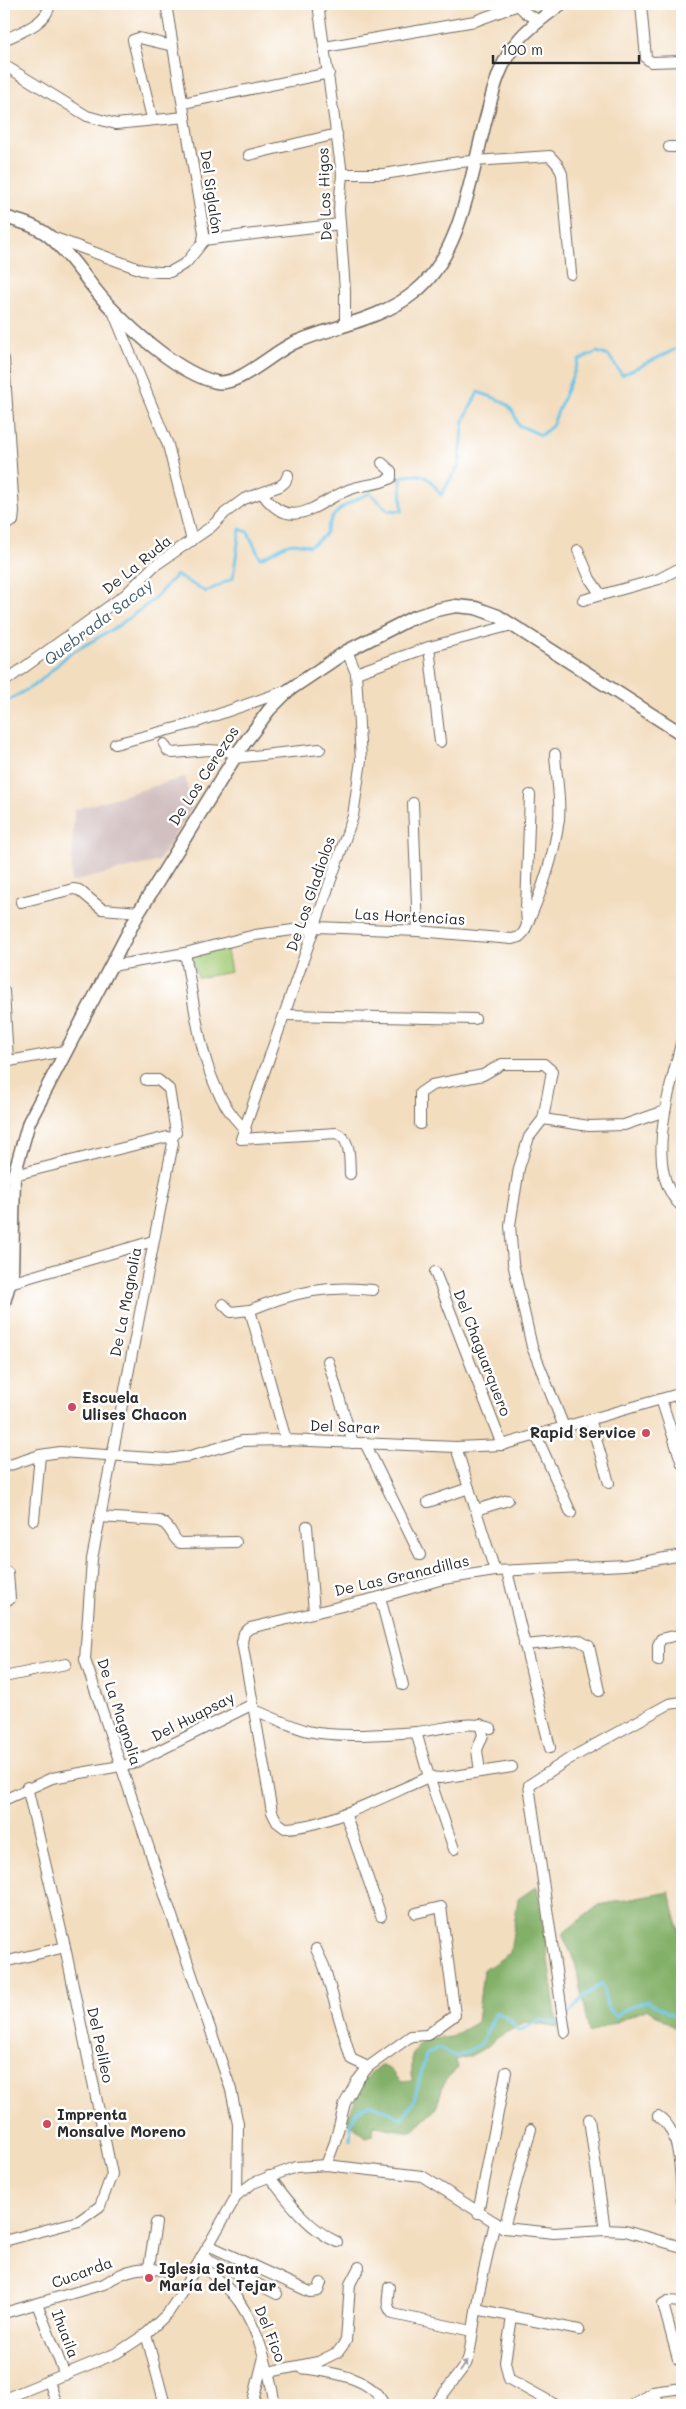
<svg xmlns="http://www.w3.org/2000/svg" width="686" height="2409" viewBox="0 0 686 2409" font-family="Mali,sans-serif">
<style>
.industrial{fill:#d2bfc0}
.green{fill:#a4cc77;stroke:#687c51}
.forest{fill:#83b068;stroke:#576e4a}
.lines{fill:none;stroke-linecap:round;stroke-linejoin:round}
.stream{stroke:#67c3e5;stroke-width:3}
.minor-casing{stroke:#71695f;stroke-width:12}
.tertiary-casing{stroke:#71695f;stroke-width:15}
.minor{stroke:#fff;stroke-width:10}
.tertiary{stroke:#fff;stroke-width:12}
.oneway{fill:#a0a0a0}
.poi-dot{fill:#d1495b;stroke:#fff;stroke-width:2}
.labels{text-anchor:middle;stroke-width:5;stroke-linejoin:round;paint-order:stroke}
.street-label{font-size:15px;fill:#2b2b2b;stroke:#fff}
.poi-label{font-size:15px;font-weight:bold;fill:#2b2b2b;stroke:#fff;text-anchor:start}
.water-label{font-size:16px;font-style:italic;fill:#40606c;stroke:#fff}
</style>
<rect width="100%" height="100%" fill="#fff"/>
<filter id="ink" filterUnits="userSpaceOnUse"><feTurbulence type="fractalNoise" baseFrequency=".02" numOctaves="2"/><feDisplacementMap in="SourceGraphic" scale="10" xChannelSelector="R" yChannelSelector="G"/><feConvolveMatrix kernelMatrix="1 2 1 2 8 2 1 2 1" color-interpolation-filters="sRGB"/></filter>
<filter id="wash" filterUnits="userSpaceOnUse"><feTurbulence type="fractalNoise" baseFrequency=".0096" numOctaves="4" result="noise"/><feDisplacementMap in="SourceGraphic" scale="20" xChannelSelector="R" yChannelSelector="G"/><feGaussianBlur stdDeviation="1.12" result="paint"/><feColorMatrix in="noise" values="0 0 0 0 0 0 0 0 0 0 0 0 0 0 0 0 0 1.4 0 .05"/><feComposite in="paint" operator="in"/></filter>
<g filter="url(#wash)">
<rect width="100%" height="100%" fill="#f3ddbf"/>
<polygon class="industrial" points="185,777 192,807 159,861 71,882 74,810"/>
<polygon class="green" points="226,946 231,972 198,978 191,956"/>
<g class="forest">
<path d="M537 1886 558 2028 526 2022 496 2038 487 2047 470 2056 456 2060 458 2068 445 2080 436 2108 412 2131C399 2132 387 2127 374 2126L372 2135 365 2137 346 2120 367 2077 381 2065 389 2069 402 2082 412 2081V2053L425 2040 451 2037 477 2022 483 1971 510 1953 518 1899Z"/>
<polygon points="669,1892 682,1942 682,2033 648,2009 589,2033 575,1962 562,1934 599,1905"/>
</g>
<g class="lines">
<g class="stream">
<path d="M4 703 38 683 68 655 118 626 152 601 176 575 206 592 233 578 240 529 248 532 260 558C281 552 282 537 309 546 335 532 321 531 335 514 344 504 359 498 370 493L388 510 402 511 401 477C426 472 427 475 441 495L459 465 464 420 478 392C500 400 512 401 518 425L541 435 552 426 579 360 597 352 609 356 622 375 682 346"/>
<polyline points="565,2019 583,1997 602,1983 607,2007 616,2016 636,2004 647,2001 682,2020"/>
<polyline points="350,2140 351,2125 356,2111 370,2104 402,2118 413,2103 426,2055 437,2048 457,2057 481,2044 496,2012 509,2019 519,2031 541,2020 561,2023"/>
</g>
</g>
</g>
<g filter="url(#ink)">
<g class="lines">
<g class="minor-casing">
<g id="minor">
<polyline points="318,4 342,174 339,209 345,290 345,325"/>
<polyline points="641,4 646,58 651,62 682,61"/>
<polyline points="518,5 526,13 540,21"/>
<path d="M4 40C20 32 47 24 50 4"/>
<polyline points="325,47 475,21 521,4"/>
<polyline points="4,65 87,116 116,124 185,117"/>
<polyline points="183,103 329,73"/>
<polyline points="151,114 133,40 139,38 173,46"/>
<polyline points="669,147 682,147"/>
<polyline points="249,155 337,134"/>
<polyline points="342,174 384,174 459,162 550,156 558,165 562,174 571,274"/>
<polyline points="52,237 142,270 158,272 170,272 186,263 203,242 204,233 166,4"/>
<polyline points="203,240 340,224"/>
<polyline points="112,309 168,445 192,541"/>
<polyline points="4,359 14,512 13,521 4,525"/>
<path d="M262 493C293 538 321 497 354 488 367 484 379 485 391 478V471L382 463"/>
<polyline points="578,550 590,579 601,595"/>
<polyline points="583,600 659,579 682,567"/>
<polyline points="429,647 440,742"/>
<path d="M347 651 356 673 361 760 353 816 241 1139 336 1133C352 1139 349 1160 350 1174"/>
<polyline points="356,673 429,647 512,625"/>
<polyline points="4,682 126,594 154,566 211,527 225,513 244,499 280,486 285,482 288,475"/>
<polyline points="115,744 191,724 288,690"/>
<polyline points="164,744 168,751 173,753 209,750 238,752"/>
<polyline points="234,758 320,749"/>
<polyline points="413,803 418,931"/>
<polyline points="21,902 73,889 79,890 102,909 139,912"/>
<polyline points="527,924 526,909 530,795"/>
<path d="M185 953C196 1010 200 1089 246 1130"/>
<path d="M112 966 185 953 255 935 316 927 418 931 512 939 519 937 524 932C540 896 554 859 559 819 561 798 556 775 555 754"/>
<polyline points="4,991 8,1061"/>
<polyline points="285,1015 475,1019"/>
<path d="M682 1039C672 1085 641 1170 682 1207"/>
<polyline points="4,1062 64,1051"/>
<polyline points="146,1080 158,1080 169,1089 176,1133 171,1139"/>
<polyline points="543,1119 589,1126 624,1125 665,1111"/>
<polyline points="420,1124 420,1093 432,1085 483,1075 502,1064 544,1064 552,1071 543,1119 529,1137 519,1168 510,1225 513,1263 532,1347 564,1427"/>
<polyline points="171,1139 173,1143 92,1559 85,1660 231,2090 238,2124 237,2195"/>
<polyline points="14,1175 167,1137 171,1139"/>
<polyline points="435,1272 502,1445"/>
<polyline points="10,1283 153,1241"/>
<polyline points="223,1304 231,1312 250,1310 286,1440"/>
<path d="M250 1310C293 1292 327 1285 373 1290"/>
<polyline points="328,1361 353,1443"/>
<polyline points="661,1399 682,1464"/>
<polyline points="590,1419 609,1483"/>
<polyline points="536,1435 571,1513"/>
<polyline points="365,1443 420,1555"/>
<polyline points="456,1447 495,1571"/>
<polyline points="4,1467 40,1455 60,1452 168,1459 190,1456 242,1441 286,1440 456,1447 502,1445 682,1393"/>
<polyline points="428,1502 469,1488"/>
<polyline points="476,1510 508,1500"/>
<path d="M100 1517 160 1521C173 1527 171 1538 180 1543L236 1542"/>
<polyline points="34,1520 40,1455"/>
<polyline points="307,1526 314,1612"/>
<polyline points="4,1570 8,1573 10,1599"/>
<polyline points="507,1571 550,1748"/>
<polyline points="380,1597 403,1685"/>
<polyline points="524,1645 578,1640 589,1646 599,1691"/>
<polyline points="658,1661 658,1645 661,1639 682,1634"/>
<polyline points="4,1677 66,1664"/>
<path d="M254 1710 272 1812 277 1822 285 1828C328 1827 388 1794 429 1777L416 1732"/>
<polyline points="480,1724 483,1735 477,1750 480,1772"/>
<path d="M491 1728C468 1719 440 1730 416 1732 386 1734 336 1738 308 1731 290 1726 272 1717 254 1710L242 1642 244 1633 250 1628 380 1597 443 1579 495 1571 626 1565 682 1555"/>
<polyline points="4,1800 52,1778 132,1764 253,1704"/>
<polyline points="345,1813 381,1916"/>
<polyline points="454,1849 429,1777 441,1778 512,1767"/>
<polyline points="316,1949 324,1966 351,2059 368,2067"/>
<polyline points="4,1962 65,1947"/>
<polyline points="565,2032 529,1785 569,1759 669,1704 682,1702"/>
<path d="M658 2116C682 2131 680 2175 682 2201"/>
<polyline points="589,2119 605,2230"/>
<polyline points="326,2165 335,2142 345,2103 357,2081 368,2067 411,2036 427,2035 455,2015 441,1907 416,1913"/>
<path d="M269 2176C288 2201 308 2229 337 2242"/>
<polyline points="478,2213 506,2072"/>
<polyline points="504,2228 531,2129"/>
<polyline points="4,2241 79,2221 100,2206 112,2174 65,1947 27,1787"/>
<polyline points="208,2245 310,2292 318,2291 321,2283"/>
<polyline points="202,2256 277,2294"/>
<path d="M199 2263C213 2275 229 2287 240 2303 260 2333 269 2371 275 2405"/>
<polyline points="149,2267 156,2223"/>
<path d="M389 2287C388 2298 385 2306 393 2314L472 2331"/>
<polyline points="37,2304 65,2375"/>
<polyline points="476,2309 579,2330"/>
<path d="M4 2313 104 2284C128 2268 143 2265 170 2272"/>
<polyline points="512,2317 505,2362 509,2379 556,2405"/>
<polyline points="146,2334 165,2405"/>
<polyline points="678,2359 663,2304 668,2301 682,2302"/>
<path d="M301 2368C328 2372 372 2376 384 2405"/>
<polyline points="269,2372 318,2362 338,2352 346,2341 350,2284 359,2267"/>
<polyline points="49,2381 57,2405"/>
<polyline points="653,2392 660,2405"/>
<polyline points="4,2399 117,2353 146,2334 168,2313 180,2295 237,2195 253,2183 296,2167 326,2165 422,2176 504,2228 554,2233 605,2230 625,2231 682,2247"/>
<polyline points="252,2405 264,2357"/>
<polyline points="435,2405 466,2364 469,2356 479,2292 495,2222"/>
<polyline points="632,2405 653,2392 682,2388"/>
</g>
</g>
<g class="tertiary-casing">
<g id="tertiary">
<path d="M4 217C19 221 37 226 49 236 74 257 89 286 112 309 136 334 181 374 216 382 239 387 275 350 296 342 335 326 382 319 415 292 463 254 472 168 488 111 494 86 501 62 517 42 528 28 546 15 561 4"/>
<polyline points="4,1302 12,1274 14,1175 29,1122 139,912 238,752 269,710 289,690 347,651 412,618 436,610 456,606 476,608 498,616 682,734"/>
</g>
</g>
<use href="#minor" class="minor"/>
<use href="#tertiary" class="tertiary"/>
</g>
<defs><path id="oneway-solid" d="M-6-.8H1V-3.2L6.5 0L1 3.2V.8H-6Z" transform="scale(1.25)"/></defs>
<use class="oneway" href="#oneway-solid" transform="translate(464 2366) rotate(-57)"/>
</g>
<g class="poi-dot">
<circle cx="72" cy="1407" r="5"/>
<circle cx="646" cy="1433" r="5"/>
<circle cx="47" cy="2124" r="5"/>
<circle cx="149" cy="2278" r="5"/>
</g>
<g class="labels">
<g class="street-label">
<text transform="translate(211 192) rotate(82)" y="5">Del Siglalón</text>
<text transform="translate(325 194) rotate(-92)" y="5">De Los Higos</text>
<text transform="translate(137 565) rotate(-39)" y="5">De La Ruda</text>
<text transform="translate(204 776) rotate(-57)" y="5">De Los Cerezos</text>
<text transform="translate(311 894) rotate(-71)" y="5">De Los Gladiolos</text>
<text transform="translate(410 917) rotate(3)" y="5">Las Hortencias</text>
<text transform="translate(126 1302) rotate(-79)" y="5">De La Magnolia</text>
<text transform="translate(482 1353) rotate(69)" y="5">Del Chaguarquero</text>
<text transform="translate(345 1427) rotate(2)" y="5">Del Sarar</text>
<text transform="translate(402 1576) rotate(-13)" y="5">De Las Granadillas</text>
<text transform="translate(119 1712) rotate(72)" y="5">De La Magnolia</text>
<text transform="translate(193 1717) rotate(-27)" y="5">Del Huapsay</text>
<text transform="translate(100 2045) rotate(78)" y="5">Del Pelileo</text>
<text transform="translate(82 2273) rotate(-20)" y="5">Cucarda</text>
<text transform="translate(65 2334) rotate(69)" y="5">Ihuaila</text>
<text transform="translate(270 2334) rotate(68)" y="5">Del Fico</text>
</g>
<g class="poi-label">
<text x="82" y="1403">Escuela<tspan x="82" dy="17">Ulises Chacon</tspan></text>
<text x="636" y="1438" text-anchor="end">Rapid Service</text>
<text x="57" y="2120">Imprenta<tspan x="57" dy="17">Monsalve Moreno</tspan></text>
<text x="159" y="2274">Iglesia Santa<tspan x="159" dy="17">María del Tejar</tspan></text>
</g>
<g class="water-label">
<text transform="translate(98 622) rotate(-37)" y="6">Quebrada Sacay</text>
</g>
</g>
<rect width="686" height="2409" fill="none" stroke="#fff" stroke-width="20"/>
<path d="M493 55v8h146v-8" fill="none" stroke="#2b2b2b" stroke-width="2.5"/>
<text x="501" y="55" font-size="15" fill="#2b2b2b" stroke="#ffffff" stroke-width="4" paint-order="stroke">100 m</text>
</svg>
